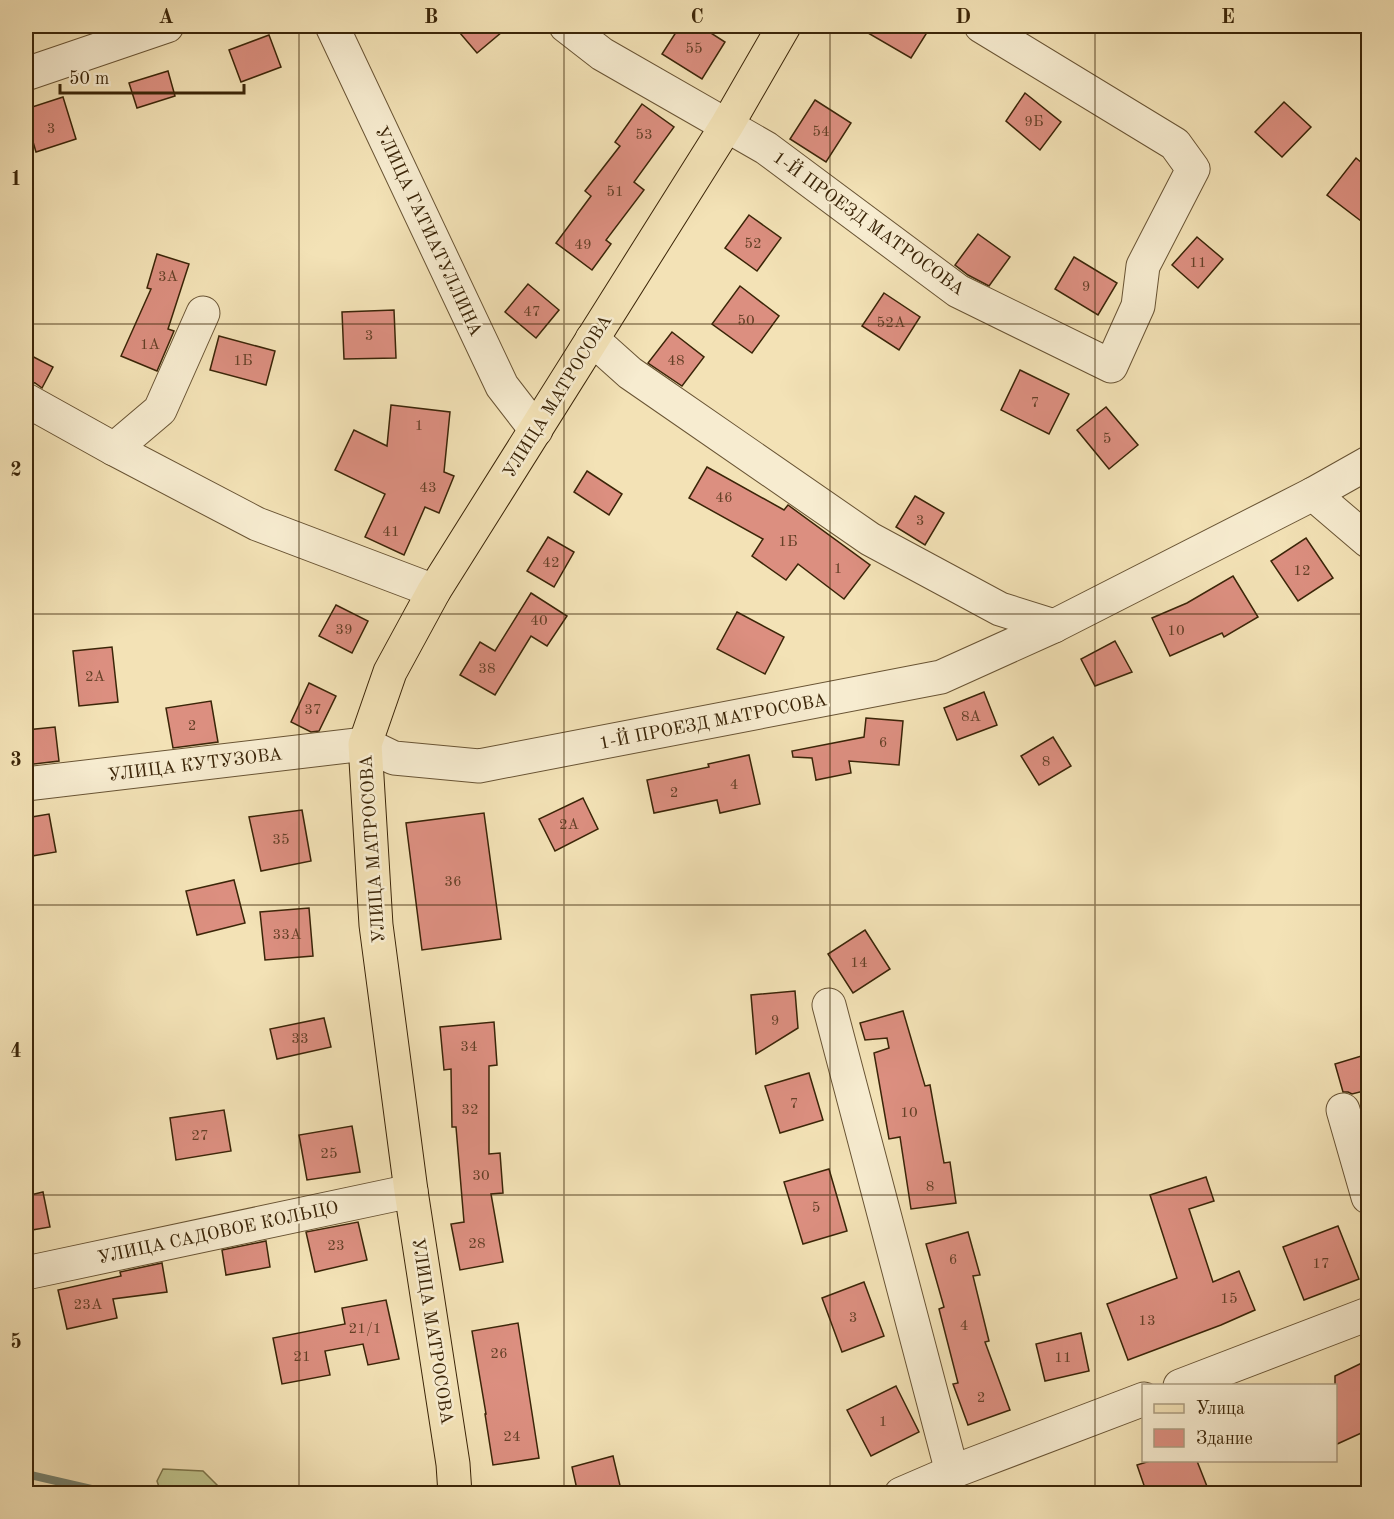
<svg xmlns="http://www.w3.org/2000/svg" width="1394" height="1519" viewBox="0 0 1394 1519" font-family="'Old Standard TT',serif">
<style>
.green{fill:#bec28b;stroke:#7c744a;stroke-width:1.5}
.lines{fill:none;stroke-linecap:round;stroke-linejoin:round}
.stream{stroke:#75806d;stroke-width:8}
.building{fill:#dc8f80;stroke:#3b2508;stroke-width:1.5}
.minor-casing{stroke:#695434;stroke-width:35}
.major-casing{stroke:#3b2508;stroke-width:35}
.minor{stroke:#f7ecd0;stroke-width:33}
.major{stroke:#f3e2b6;stroke-width:33}
.grid{fill:none;stroke:#3b2508;stroke-width:1.5;stroke-opacity:0.55}
.labels{text-anchor:middle;stroke-width:5;stroke-linejoin:round;paint-order:stroke}
.number-label{font-size:15px;fill:#634026}
.street-label{font-size:18px;fill:#3b2508;stroke:#f7ecd0}
.neatline{fill:none;stroke:#3b2508;stroke-width:2}
.grid-label{font-size:20px;text-anchor:middle;font-weight:bold;fill:#3b2508}
</style>
<rect width="100%" height="100%" fill="#f3e2b6"/>
<filter id="stains"><feTurbulence type="fractalNoise" baseFrequency=".00333" numOctaves="4"/><feColorMatrix values="0 0 0 0 .2 0 0 0 0 .09 0 0 0 0 .02 0 0 0 .5 -.17"/></filter>
<radialGradient id="worn" r=".72"><stop offset=".6" stop-color="#630" stop-opacity="0"/><stop offset="1" stop-color="#630" stop-opacity=".3"/></radialGradient>
<polygon class="green" points="163,1469 203,1471 225,1493 161,1493 157,1481"/>
<g class="lines">
<polyline class="stream" points="26,1474 113,1494"/>
</g>
<g class="building">
<polygon points="454,26 509,26 477,53"/>
<polygon points="680,26 700,26 725,42 702,79 662,54"/>
<polygon points="856,26 931,26 911,58"/>
<polygon points="269,35 281,67 241,82 229,50"/>
<polygon points="168,71 175,96 137,108 129,83"/>
<polygon points="1025,93 1061,122 1040,150 1006,121"/>
<polygon points="63,97 76,139 36,152 26,118 26,109"/>
<polygon points="815,100 851,123 826,162 790,139"/>
<polygon points="1284,102 1311,127 1282,157 1255,132"/>
<polygon points="642,104 674,127 634,182 644,190 606,240 611,244 592,270 556,243 591,196 585,191 620,146 615,142"/>
<polygon points="1356,158 1368,168 1368,211 1361,221 1327,195"/>
<polygon points="749,215 781,238 757,271 725,248"/>
<polygon points="978,234 1010,257 989,286 968,275 955,265"/>
<polygon points="1197,237 1223,259 1198,288 1172,265"/>
<polygon points="157,254 189,264 168,329 174,331 157,371 121,356 151,289 147,288"/>
<polygon points="1074,257 1117,283 1098,315 1055,289"/>
<polygon points="528,284 559,310 536,338 505,312"/>
<polygon points="740,286 779,316 752,353 712,324"/>
<polygon points="884,293 920,317 899,350 862,326"/>
<polygon points="394,310 396,358 344,359 342,312"/>
<polygon points="672,332 704,357 682,386 648,363"/>
<polygon points="219,336 275,351 266,385 210,370"/>
<polygon points="26,353 53,367 42,388 35,383 26,381"/>
<polygon points="1020,370 1069,394 1049,434 1001,410"/>
<polygon points="391,405 450,412 444,472 454,476 439,513 425,507 404,555 365,537 385,494 335,470 354,430 387,446"/>
<polygon points="1106,407 1138,445 1109,469 1077,430"/>
<polygon points="707,467 784,510 788,505 870,565 844,599 798,564 786,580 752,556 763,539 689,498"/>
<polygon points="587,471 622,494 609,515 574,492"/>
<polygon points="915,496 944,513 925,545 896,527"/>
<polygon points="548,537 574,552 554,587 527,571"/>
<polygon points="1306,538 1333,578 1298,601 1271,561"/>
<polygon points="1233,576 1258,617 1224,637 1222,633 1170,656 1152,618 1187,603"/>
<polygon points="531,593 567,616 547,646 531,636 495,695 460,675 480,642 495,651"/>
<polygon points="336,605 368,621 352,653 319,636"/>
<polygon points="737,612 784,637 765,674 717,649"/>
<polygon points="1115,641 1132,672 1095,686 1081,659"/>
<polygon points="112,647 118,702 79,706 73,651"/>
<polygon points="309,683 336,696 319,731 311,732 291,722"/>
<polygon points="984,692 997,725 957,740 944,708"/>
<polygon points="211,701 218,742 173,748 166,708"/>
<polygon points="866,718 903,721 899,765 849,761 851,773 816,780 812,758 793,757 792,751 864,737"/>
<polygon points="55,727 59,761 26,765 26,730"/>
<polygon points="1053,737 1071,766 1039,785 1021,756"/>
<polygon points="749,755 760,804 720,813 717,800 654,813 647,780 709,767 708,764"/>
<polygon points="583,798 598,829 555,851 539,819"/>
<polygon points="302,810 311,861 261,871 249,817"/>
<polygon points="484,813 501,939 422,950 406,823"/>
<polygon points="49,814 56,852 26,857 26,818"/>
<polygon points="234,880 245,923 197,935 186,891"/>
<polygon points="309,908 313,956 265,960 260,912"/>
<polygon points="865,930 890,969 853,993 828,954"/>
<polygon points="795,991 798,1028 756,1054 751,995"/>
<polygon points="903,1011 925,1086 930,1085 944,1163 950,1162 956,1203 911,1209 900,1137 889,1139 874,1053 889,1048 887,1038 865,1040 860,1023"/>
<polygon points="324,1018 331,1047 277,1059 270,1029"/>
<polygon points="494,1022 497,1065 489,1066 489,1154 500,1153 503,1193 491,1194 503,1262 460,1270 451,1224 464,1222 456,1127 452,1127 451,1069 444,1070 440,1027"/>
<polygon points="1368,1054 1368,1090 1352,1094 1348,1092 1343,1092 1335,1064"/>
<polygon points="809,1073 823,1120 780,1133 765,1086"/>
<polygon points="224,1110 231,1151 176,1160 170,1118"/>
<polygon points="352,1126 360,1172 307,1180 299,1135"/>
<polygon points="829,1169 847,1231 803,1244 784,1182"/>
<polygon points="1206,1177 1214,1201 1189,1209 1213,1282 1239,1271 1255,1310 1221,1325 1128,1360 1107,1304 1177,1278 1150,1195"/>
<polygon points="43,1192 50,1227 26,1231 26,1196"/>
<polygon points="358,1222 367,1260 315,1272 306,1232"/>
<polygon points="1338,1226 1359,1279 1304,1300 1283,1247"/>
<polygon points="968,1232 980,1275 973,1276 989,1341 985,1342 1010,1410 968,1425 953,1384 958,1383 939,1309 944,1307 926,1244"/>
<polygon points="266,1241 270,1267 226,1275 222,1250"/>
<polygon points="162,1263 167,1292 113,1299 117,1318 67,1329 58,1290 121,1276 120,1272"/>
<polygon points="864,1282 884,1336 842,1352 822,1298"/>
<polygon points="386,1300 399,1359 368,1365 363,1344 325,1351 330,1375 282,1384 273,1338 345,1324 342,1308"/>
<polygon points="518,1323 539,1458 493,1465 485,1414 486,1414 472,1331"/>
<polygon points="1081,1333 1089,1371 1045,1381 1036,1344"/>
<polygon points="1368,1360 1368,1430 1335,1445 1335,1376"/>
<polygon points="896,1386 919,1432 871,1456 847,1410"/>
<polygon points="613,1456 622,1494 578,1494 572,1467"/>
<polygon points="1150,1461 1197,1461 1210,1494 1147,1494 1137,1465"/>
</g>
<g class="lines">
<g class="minor-casing">
<g id="minor">
<polyline points="332,26 502,386 536,430"/>
<polyline points="566,26 602,54 766,148 958,291 1111,366 1138,306 1143,266 1193,169 1175,144 981,26"/>
<polyline points="26,74 167,26"/>
<polyline points="592,339 630,373 870,539 1000,609 1054,626"/>
<polyline points="26,400 114,449 257,524 434,591"/>
<polyline points="114,449 160,410 203,313"/>
<polyline points="1313,494 1368,463"/>
<polyline points="26,784 365,744 394,758 479,766 941,677 1054,626 1313,494 1368,541"/>
<polyline points="829,1005 952,1472"/>
<polyline points="1343,1110 1368,1197"/>
<polyline points="26,1273 411,1191"/>
<polyline points="1180,1386 1368,1314"/>
<polyline points="901,1494 952,1472 1144,1399"/>
</g>
</g>
<g class="major-casing">
<polyline id="major" points="455,1494 453,1464 411,1191 376,925 365,744 390,672 434,591 727,125 784,26"/>
</g>
<use href="#minor" class="minor"/>
<use href="#major" class="major"/>
</g>
<path class="grid" d="M299 26V1494M564 26V1494M830 26V1494M1095 26V1494M26 324H1368M26 614H1368M26 905H1368M26 1195H1368"/>
<g class="labels">
<g class="number-label">
<text x="694" y="53">55</text>
<text x="1034" y="126">9Б</text>
<text x="51" y="133">3</text>
<text x="821" y="136">54</text>
<text x="644" y="139">53</text>
<text x="615" y="196">51</text>
<text x="753" y="248">52</text>
<text x="583" y="249">49</text>
<text x="1198" y="267">11</text>
<text x="168" y="281">3А</text>
<text x="1086" y="291">9</text>
<text x="532" y="316">47</text>
<text x="746" y="325">50</text>
<text x="891" y="327">52А</text>
<text x="369" y="340">3</text>
<text x="150" y="349">1А</text>
<text x="243" y="365">1Б</text>
<text x="676" y="365">48</text>
<text x="1035" y="407">7</text>
<text x="419" y="430">1</text>
<text x="1107" y="443">5</text>
<text x="428" y="492">43</text>
<text x="724" y="502">46</text>
<text x="920" y="525">3</text>
<text x="391" y="536">41</text>
<text x="788" y="546">1Б</text>
<text x="551" y="567">42</text>
<text x="838" y="573">1</text>
<text x="1302" y="575">12</text>
<text x="539" y="625">40</text>
<text x="344" y="634">39</text>
<text x="1176" y="635">10</text>
<text x="487" y="673">38</text>
<text x="95" y="681">2А</text>
<text x="313" y="714">37</text>
<text x="971" y="721">8А</text>
<text x="192" y="730">2</text>
<text x="883" y="747">6</text>
<text x="1046" y="766">8</text>
<text x="734" y="789">4</text>
<text x="674" y="797">2</text>
<text x="569" y="829">2А</text>
<text x="281" y="844">35</text>
<text x="453" y="886">36</text>
<text x="287" y="939">33А</text>
<text x="859" y="967">14</text>
<text x="775" y="1025">9</text>
<text x="300" y="1043">33</text>
<text x="469" y="1051">34</text>
<text x="794" y="1108">7</text>
<text x="470" y="1114">32</text>
<text x="909" y="1117">10</text>
<text x="200" y="1140">27</text>
<text x="329" y="1158">25</text>
<text x="481" y="1180">30</text>
<text x="930" y="1191">8</text>
<text x="816" y="1212">5</text>
<text x="477" y="1248">28</text>
<text x="336" y="1250">23</text>
<text x="953" y="1264">6</text>
<text x="1321" y="1268">17</text>
<text x="1229" y="1303">15</text>
<text x="88" y="1309">23А</text>
<text x="853" y="1322">3</text>
<text x="1147" y="1325">13</text>
<text x="964" y="1330">4</text>
<text x="365" y="1333">21/1</text>
<text x="499" y="1358">26</text>
<text x="302" y="1361">21</text>
<text x="1063" y="1362">11</text>
<text x="981" y="1402">2</text>
<text x="883" y="1426">1</text>
<text x="512" y="1441">24</text>
</g>
<g class="street-label">
<text transform="translate(869 223) rotate(36)" y="6">1-Й ПРОЕЗД МАТРОСОВА</text>
<text transform="translate(429 231) rotate(65)" y="6">УЛИЦА ГАТИАТУЛЛИНА</text>
<text transform="translate(557 396) rotate(-58)" y="6">УЛИЦА МАТРОСОВА</text>
<text transform="translate(713 721) rotate(-11)" y="6">1-Й ПРОЕЗД МАТРОСОВА</text>
<text transform="translate(195 764) rotate(-7)" y="6">УЛИЦА КУТУЗОВА</text>
<text transform="translate(372 849) rotate(-94)" y="6">УЛИЦА МАТРОСОВА</text>
<text transform="translate(218 1232) rotate(-12)" y="6">УЛИЦА САДОВОЕ КОЛЬЦО</text>
<text transform="translate(433 1331) rotate(81)" y="6">УЛИЦА МАТРОСОВА</text>
</g>
</g>
<rect width="1394" height="1519" fill="none" stroke="#f3e2b6" stroke-width="66"/>
<rect x="1142" y="1384" width="195" height="78" fill="#f7ecd0" stroke="#ac9c80" stroke-width="1.5"/>
<rect x="1154" y="1404" width="30" height="9" fill="#f3e2b6" stroke="#ac9c80" stroke-width="1.5"/>
<text x="1196" y="1414" font-size="18" fill="#3b2508">Улица</text>
<rect x="1154" y="1429" width="30" height="18" fill="#dc8f80" stroke="#ac9c80" stroke-width="1.5"/>
<text x="1196" y="1444" font-size="18" fill="#3b2508">Здание</text>
<path d="M60 84v9h184v-9" fill="none" stroke="#3b2508" stroke-width="3"/>
<text x="69" y="84" font-size="18" fill="#3b2508" stroke="#f7ecd0" stroke-width="4.5" paint-order="stroke">50 m</text>
<rect x="33" y="33" width="1328" height="1453" class="neatline"/>
<g class="grid-label">
<text x="166" y="23">A</text>
<text x="431" y="23">B</text>
<text x="697" y="23">C</text>
<text x="963" y="23">D</text>
<text x="1228" y="23">E</text>
<text x="16" y="185">1</text>
<text x="16" y="476">2</text>
<text x="16" y="766">3</text>
<text x="16" y="1057">4</text>
<text x="16" y="1348">5</text>
</g>
<rect width="100%" height="100%" filter="url(#stains)"/>
<rect width="100%" height="100%" fill="url(#worn)"/>
</svg>
